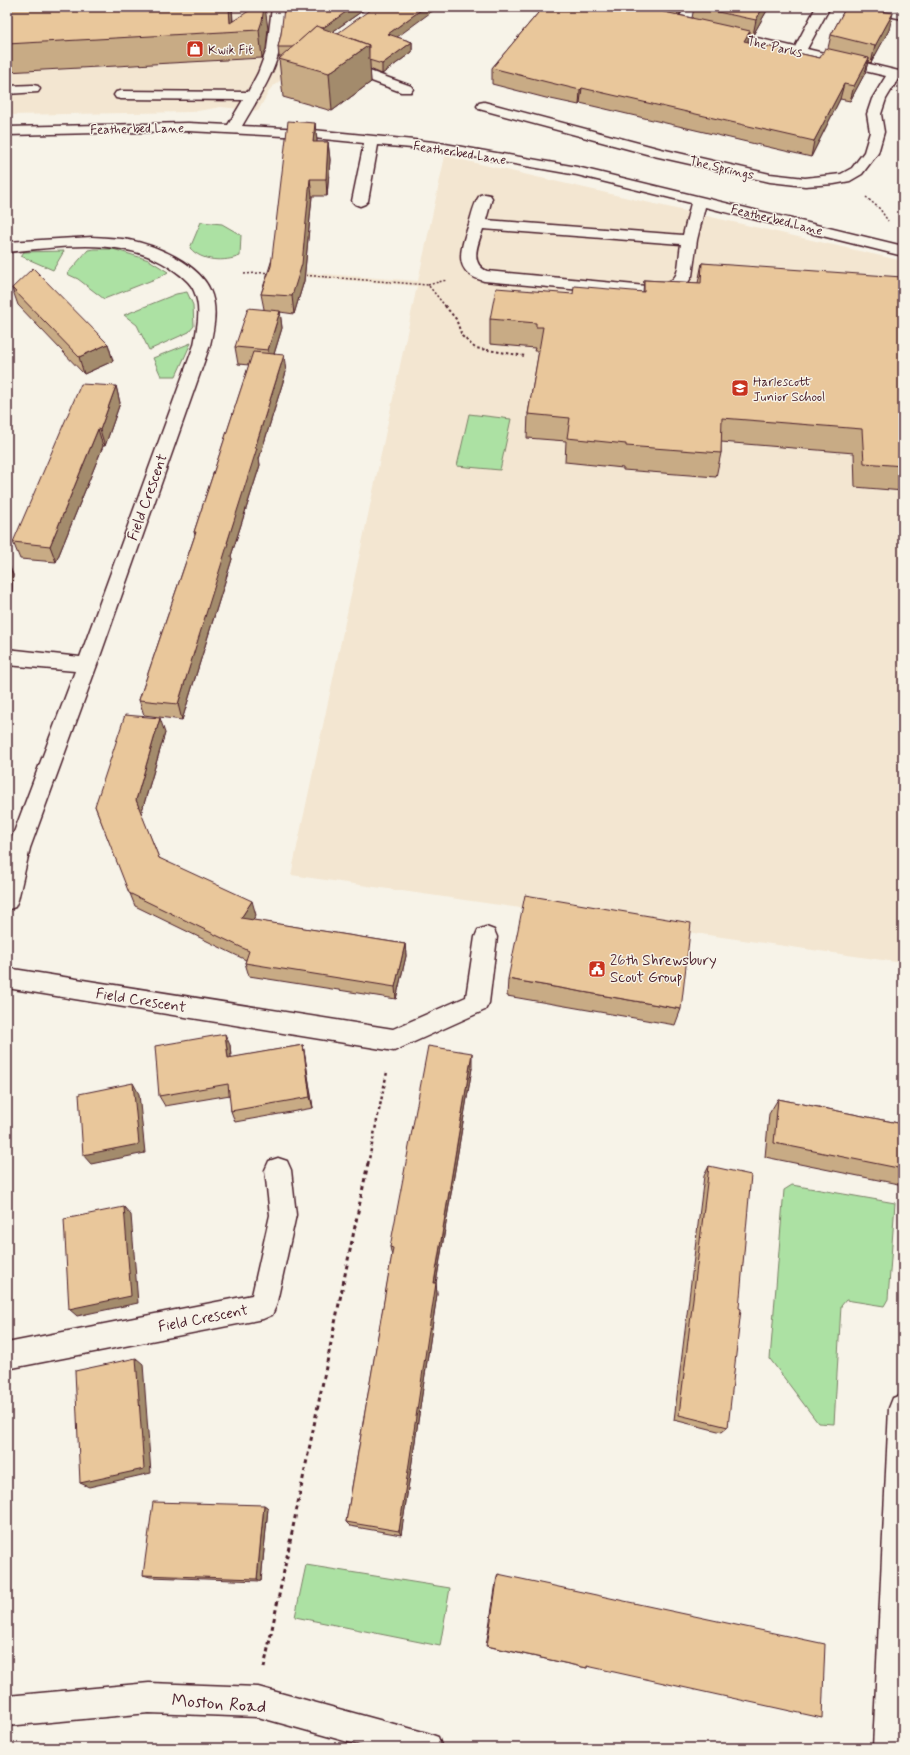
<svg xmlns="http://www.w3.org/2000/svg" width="910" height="1755" viewBox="0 0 910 1755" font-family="Mynerve,sans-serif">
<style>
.built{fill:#f3e6d1}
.green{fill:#ace1a3;stroke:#7b8067}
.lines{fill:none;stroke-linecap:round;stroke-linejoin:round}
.minor-casing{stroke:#4a1f2b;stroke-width:3}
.path-far3{stroke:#4a1f2b;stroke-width:1.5;stroke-dasharray:2 2;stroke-linecap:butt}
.path-far2{stroke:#4a1f2b;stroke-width:2;stroke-dasharray:2.5 2.5;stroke-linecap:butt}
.path-far1{stroke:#4a1f2b;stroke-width:2.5;stroke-dasharray:3 3;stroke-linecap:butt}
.path{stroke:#4a1f2b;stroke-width:3;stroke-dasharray:4 4;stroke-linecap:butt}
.minor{fill:#f7f3e8;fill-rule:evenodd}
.wall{fill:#c8ab85;stroke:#4a1f2b}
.shaded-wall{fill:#a38b6c;stroke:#4a1f2b}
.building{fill:#e9c79b;stroke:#4a1f2b}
.labels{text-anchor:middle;stroke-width:3;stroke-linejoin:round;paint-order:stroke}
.far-street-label{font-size:13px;fill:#4a1f2b;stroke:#f7f3e8}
.far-poi-label{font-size:13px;fill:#4a1f2b;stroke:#f7f3e8;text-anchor:start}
.street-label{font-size:15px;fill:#4a1f2b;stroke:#f7f3e8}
.poi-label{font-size:15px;fill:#4a1f2b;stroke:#f7f3e8;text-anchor:start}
.near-street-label{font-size:18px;fill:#4a1f2b;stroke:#f7f3e8}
</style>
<rect width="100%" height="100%" fill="#f7f3e8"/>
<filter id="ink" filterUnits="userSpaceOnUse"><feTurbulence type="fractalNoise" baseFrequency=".025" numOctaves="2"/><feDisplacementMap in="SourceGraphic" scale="8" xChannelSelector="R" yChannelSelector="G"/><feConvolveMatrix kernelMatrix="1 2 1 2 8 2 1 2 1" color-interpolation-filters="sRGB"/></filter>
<g filter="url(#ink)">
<g class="built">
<polygon points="7,7 281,7 282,79 271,88 258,111 221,107 192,112 7,115"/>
<polygon points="445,156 903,261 903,963 291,875 417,286 269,274 270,270 418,281"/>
</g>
<g class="green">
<path d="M201 222 222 224 241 235 240 256C225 262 202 262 190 248Z"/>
<polygon points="94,249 113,249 149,260 168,272 160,277 104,299 78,279 67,274 88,250"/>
<polygon points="64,251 53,270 21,256 24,252"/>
<polygon points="187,292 193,305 194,326 189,332 149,350 137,325 124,315 176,294"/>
<polygon points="191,343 176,376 161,376 153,358"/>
<polygon points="469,414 511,419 500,470 457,466"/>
<polygon points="792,1185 895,1203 888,1299 884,1306 846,1300 841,1306 834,1424 818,1423 770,1359 784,1190"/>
<polygon points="306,1565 450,1588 440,1646 295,1617"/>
</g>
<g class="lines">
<g class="minor-casing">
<g id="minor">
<path d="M272 7H282L284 9C284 61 267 83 242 126L303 129 434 142 577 167 903 246V256L705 207 697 240 692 276 687 284 685 287 672 292 646 296 484 281C451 272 461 248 469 224 472 214 474 203 480 195L485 194 490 195 492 198 486 220 683 235 691 203 577 175 434 150 378 145 368 201 365 204 360 206 355 204 352 201 364 143 303 137 188 131 7 135V127L188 123 228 125 243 100 121 99 116 98 114 95 116 92 121 91 248 92 258 73 267 49ZM483 229 681 244C676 277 683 282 646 286L487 271C469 263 478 244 483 229Z"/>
<polygon points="686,7 700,7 686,28 676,28 674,25"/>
<polygon points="816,7 830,7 807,49 903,72 903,80 898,79 886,99 881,114 884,132 878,153 862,174 850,181 834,184 805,186 770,182 654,156 479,109 477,106 479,103 484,102 661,149 770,174 805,178 841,174 852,168 864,152 870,132 867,114 872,99 886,76 719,37 714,36 712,33 714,30 719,29 795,47"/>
<polygon points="856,7 883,7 903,11 903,19 858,10"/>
<polygon points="342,61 411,86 413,89 411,92 401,92 337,68 335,65 337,62"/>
<polygon points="33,85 38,86 40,89 38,92 7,94 7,86"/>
<path d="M92 237C104 238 117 238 129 240 156 245 199 264 210 290 218 308 214 327 210 345L97 665 30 848 18 900 15 907 7 910 8 848 75 671 7 665V649L80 657 194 345C197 328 202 308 194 291 191 283 182 276 175 271 126 235 64 247 7 252V242Z"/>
<polygon points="486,927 494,930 497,937 489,1003 485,1010 394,1051 7,988 7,968 393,1029 466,997 475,937 478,930"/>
<polygon points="278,1158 287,1161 291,1170 296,1215 276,1306 272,1315 263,1319 7,1369 7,1343 252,1295 270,1215 265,1170 269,1161"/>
<polygon points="903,1394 903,1748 873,1748 889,1408 893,1398"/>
<polygon points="149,1683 258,1687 427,1733 438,1737 442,1748 370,1748 258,1717 149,1713 7,1726 7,1696"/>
</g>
</g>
<g class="path-far3">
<polyline points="866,197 880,209 888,221"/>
<polyline points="244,274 272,272"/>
<polyline points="302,275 428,285 446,307"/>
<polyline points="428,285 446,280"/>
</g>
<polyline class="path-far2" points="445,306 456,319 462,336 475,348 525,356"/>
<polyline class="path-far1" points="368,1164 387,1072"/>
<polyline class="path" points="264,1668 368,1163"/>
<use href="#minor" class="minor"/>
</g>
<g class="wall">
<polygon points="7,7 232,7 233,21 268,29 266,49 262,58 7,72"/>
<polygon points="286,7 368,7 332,32 338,33 397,37 412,42 412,52 382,74 370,69 371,82 332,111 283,97 279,59 281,57 279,57 278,47 281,34"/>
<polygon points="543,7 684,7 679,15 692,18 694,7 769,7 753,35 749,34 748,42 820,58 828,48 831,35 846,7 885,7 884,11 889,30 871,63 868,62 865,73 850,101 840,99 811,157 580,103 579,105 546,98 492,84 492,68"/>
<polygon points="315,123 317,142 328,142 330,160 327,196 312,196 304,281 294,314 280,312 282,328 274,354 286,372 259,459 260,465 231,556 232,559 182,720 144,715 139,700 195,535 194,532 249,365 238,364 235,347 264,309 261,294"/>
<polygon points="702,263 903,288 903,491 855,487 854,453 721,442 721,453 716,477 623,470 623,468 565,462 566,441 527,438 528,414 539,351 534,351 535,348 490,344 490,319 573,294 643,292 644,280 698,283"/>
<polygon points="12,288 108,344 113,361 84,374 18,305"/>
<polygon points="116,386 120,403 105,446 103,446 56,562 20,559 13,542"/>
<polygon points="7,560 13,575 11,604 7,603"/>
<polygon points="165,733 141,814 159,858 256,915 252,920 405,944 406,956 396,999 249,976 245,963 246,960 135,906 95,806"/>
<polygon points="508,979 681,1009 675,1025 507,996"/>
<polygon points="230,1045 231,1058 303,1045 305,1057 313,1108 235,1122 231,1111 230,1095 165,1106 159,1096"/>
<polygon points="472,1068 436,1283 437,1294 401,1535 350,1526 346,1522 392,1256 390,1247"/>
<polygon points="778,1099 903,1124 903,1185 765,1157 769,1114"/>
<polygon points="709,1166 728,1427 722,1432 674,1420 704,1176"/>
<polygon points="264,1505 268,1508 261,1581 150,1577 143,1575"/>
<polygon points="498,1574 587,1666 587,1668 486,1646 497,1576"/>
</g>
<g class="shaded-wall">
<polygon points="229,7 232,7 233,32 230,23"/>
<polygon points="264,7 265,7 268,29 266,49 262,58 259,30"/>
<polygon points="353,7 368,7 319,41 318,31"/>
<polygon points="425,7 438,7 389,43 388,34"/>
<polygon points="679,7 684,7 677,18"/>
<polygon points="763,7 769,7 753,35 756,20"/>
<polygon points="883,7 885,7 882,16 881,11"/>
<polygon points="893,13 889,30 871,63 875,46"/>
<polygon points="750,31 747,46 744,41"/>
<polygon points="412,42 412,52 382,74 382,64"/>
<polygon points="369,45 371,82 332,111 329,73"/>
<polygon points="869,58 865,73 850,101 854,86"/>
<polygon points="844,84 840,99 811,157 814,141"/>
<polygon points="582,88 580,103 579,105 580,90"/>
<polygon points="315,123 317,140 315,160 313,142"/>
<polygon points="328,142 330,160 327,196 326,179"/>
<polygon points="310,179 312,196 304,281 294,314 292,296"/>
<polygon points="280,311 282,328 270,367 268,350"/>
<polygon points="108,344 113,361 84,374 79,357"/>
<polygon points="284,355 286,372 259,459 260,465 231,556 232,559 182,720 178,704 227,543 255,448"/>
<polygon points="116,386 120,403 105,446 100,430"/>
<polygon points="98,429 103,446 56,562 50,546"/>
<polygon points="7,560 13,575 11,604 7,595"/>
<polygon points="160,718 165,733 141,814 136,800"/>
<polygon points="252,901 256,915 245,931 241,918"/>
<polygon points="405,944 406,956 396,999 395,987"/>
<polygon points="225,1034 230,1045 232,1069 228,1058"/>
<polygon points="303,1045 305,1057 313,1108 310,1097"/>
<polygon points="472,1053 472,1068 436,1283 437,1294 401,1535 399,1531 434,1283"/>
<polygon points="133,1083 139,1094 145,1153 91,1164 83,1155"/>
<polygon points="124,1207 131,1215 138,1303 77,1316 69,1309"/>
<polygon points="136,1358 143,1364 151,1473 89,1487 80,1483"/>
<polygon points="264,1505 268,1508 261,1581 257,1579"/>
</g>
<g class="building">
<polygon points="7,7 229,7 230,23 255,7 264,7 262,21 259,30 7,44"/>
<polygon points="286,7 353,7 323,28 316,26 293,47 278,47 281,34 284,8"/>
<polygon points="374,7 425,7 388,34 412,42 382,64 369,60 369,45 338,33"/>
<polygon points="543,7 642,7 750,31 744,41 820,58 825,48 869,58 854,86 844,84 814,141 582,88 580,90 547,82 492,68"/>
<polygon points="694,7 763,7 756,20"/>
<polygon points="846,7 883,7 881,11 893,13 875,46 831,35"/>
<polygon points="316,26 369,45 329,73 279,59"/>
<polygon points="288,121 315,123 313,142 328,142 326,179 310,179 302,264 292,296 261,294 271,266"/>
<polygon points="702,263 902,277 903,288 903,466 864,463 862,429 722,418 721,453 626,446 626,444 567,438 570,418 528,414 543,327 536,327 536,323 490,319 496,288 573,294 574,286 644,292 644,280 701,283"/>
<polygon points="33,268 108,344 79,357 12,288"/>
<polygon points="248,308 280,311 268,350 235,347"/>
<polygon points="253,352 284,355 255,448 257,448 227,543 228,543 178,704 139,700 196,532 194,532"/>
<polygon points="81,384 116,386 100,430 98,429 50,546 13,542"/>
<polygon points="125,715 160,718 136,800 159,858 252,901 241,918 405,944 395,987 245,963 249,951 129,893 95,806"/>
<polygon points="525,895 691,923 681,1009 508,979"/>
<polygon points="225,1034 228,1058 303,1045 310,1097 231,1111 228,1084 159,1096 155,1046"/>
<polygon points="428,1046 472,1053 434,1283 436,1283 399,1531 346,1522 393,1248 390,1247"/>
<polygon points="133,1083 139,1144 83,1155 79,1094"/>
<polygon points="778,1099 903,1124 903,1169 774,1143"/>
<polygon points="709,1166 751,1175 739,1308 741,1309 728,1427 679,1415"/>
<polygon points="124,1207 131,1296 69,1309 64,1219"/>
<polygon points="136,1358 144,1469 80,1483 75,1371"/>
<polygon points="153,1502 264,1505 257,1579 143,1575"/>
<polygon points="498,1574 825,1644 822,1718 587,1666 587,1668 487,1646"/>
</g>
</g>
<defs>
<g id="shop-square" transform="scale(0.9)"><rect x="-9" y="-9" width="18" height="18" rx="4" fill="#c8321e" stroke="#f7f3e8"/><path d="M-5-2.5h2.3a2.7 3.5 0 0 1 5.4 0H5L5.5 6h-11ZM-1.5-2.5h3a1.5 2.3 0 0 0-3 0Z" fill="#fff"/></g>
<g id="school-square" transform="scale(0.9)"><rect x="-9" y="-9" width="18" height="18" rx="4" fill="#c8321e" stroke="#f7f3e8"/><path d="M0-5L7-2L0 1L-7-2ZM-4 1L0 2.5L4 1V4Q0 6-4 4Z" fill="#fff"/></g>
<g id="civic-square" transform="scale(0.9)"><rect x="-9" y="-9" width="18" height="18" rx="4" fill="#c8321e" stroke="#f7f3e8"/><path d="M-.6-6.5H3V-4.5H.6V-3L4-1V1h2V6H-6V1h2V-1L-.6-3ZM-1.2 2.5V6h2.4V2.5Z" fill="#fff"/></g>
</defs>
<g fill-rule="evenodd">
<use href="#shop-square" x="195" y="49"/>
<use href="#school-square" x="740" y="388"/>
<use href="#civic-square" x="597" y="969"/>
</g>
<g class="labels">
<g class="far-street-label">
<text transform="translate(775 46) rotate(13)" y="5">The Parks</text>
<text transform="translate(137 128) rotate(-1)" y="5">Featherbed Lane</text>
<text transform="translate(460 152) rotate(9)" y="5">Featherbed Lane</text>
<text transform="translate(722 167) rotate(13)" y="5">The Springs</text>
<text transform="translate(777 219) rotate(14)" y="5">Featherbed Lane</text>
</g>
<g class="far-poi-label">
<text x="208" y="54">Kwik Fit</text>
<text x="753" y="386">Harlescott<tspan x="753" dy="15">Junior School</tspan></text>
</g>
<g class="street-label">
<text transform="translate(147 497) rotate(-70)" y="5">Field Crescent</text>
<text transform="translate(141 1000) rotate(9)" y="5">Field Crescent</text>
<text transform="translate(203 1318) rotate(-11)" y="5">Field Crescent</text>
</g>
<g class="poi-label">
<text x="610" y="965">26th Shrewsbury<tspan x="610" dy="17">Scout Group</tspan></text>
</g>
<g class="near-street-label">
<text transform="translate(219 1703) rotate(4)" y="6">Moston Road</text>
</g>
</g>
<rect width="910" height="1755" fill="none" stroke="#f7f3e8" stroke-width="24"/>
<rect x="12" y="12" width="886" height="1731" fill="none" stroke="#4a1f2b" stroke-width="1.5" filter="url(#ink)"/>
</svg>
